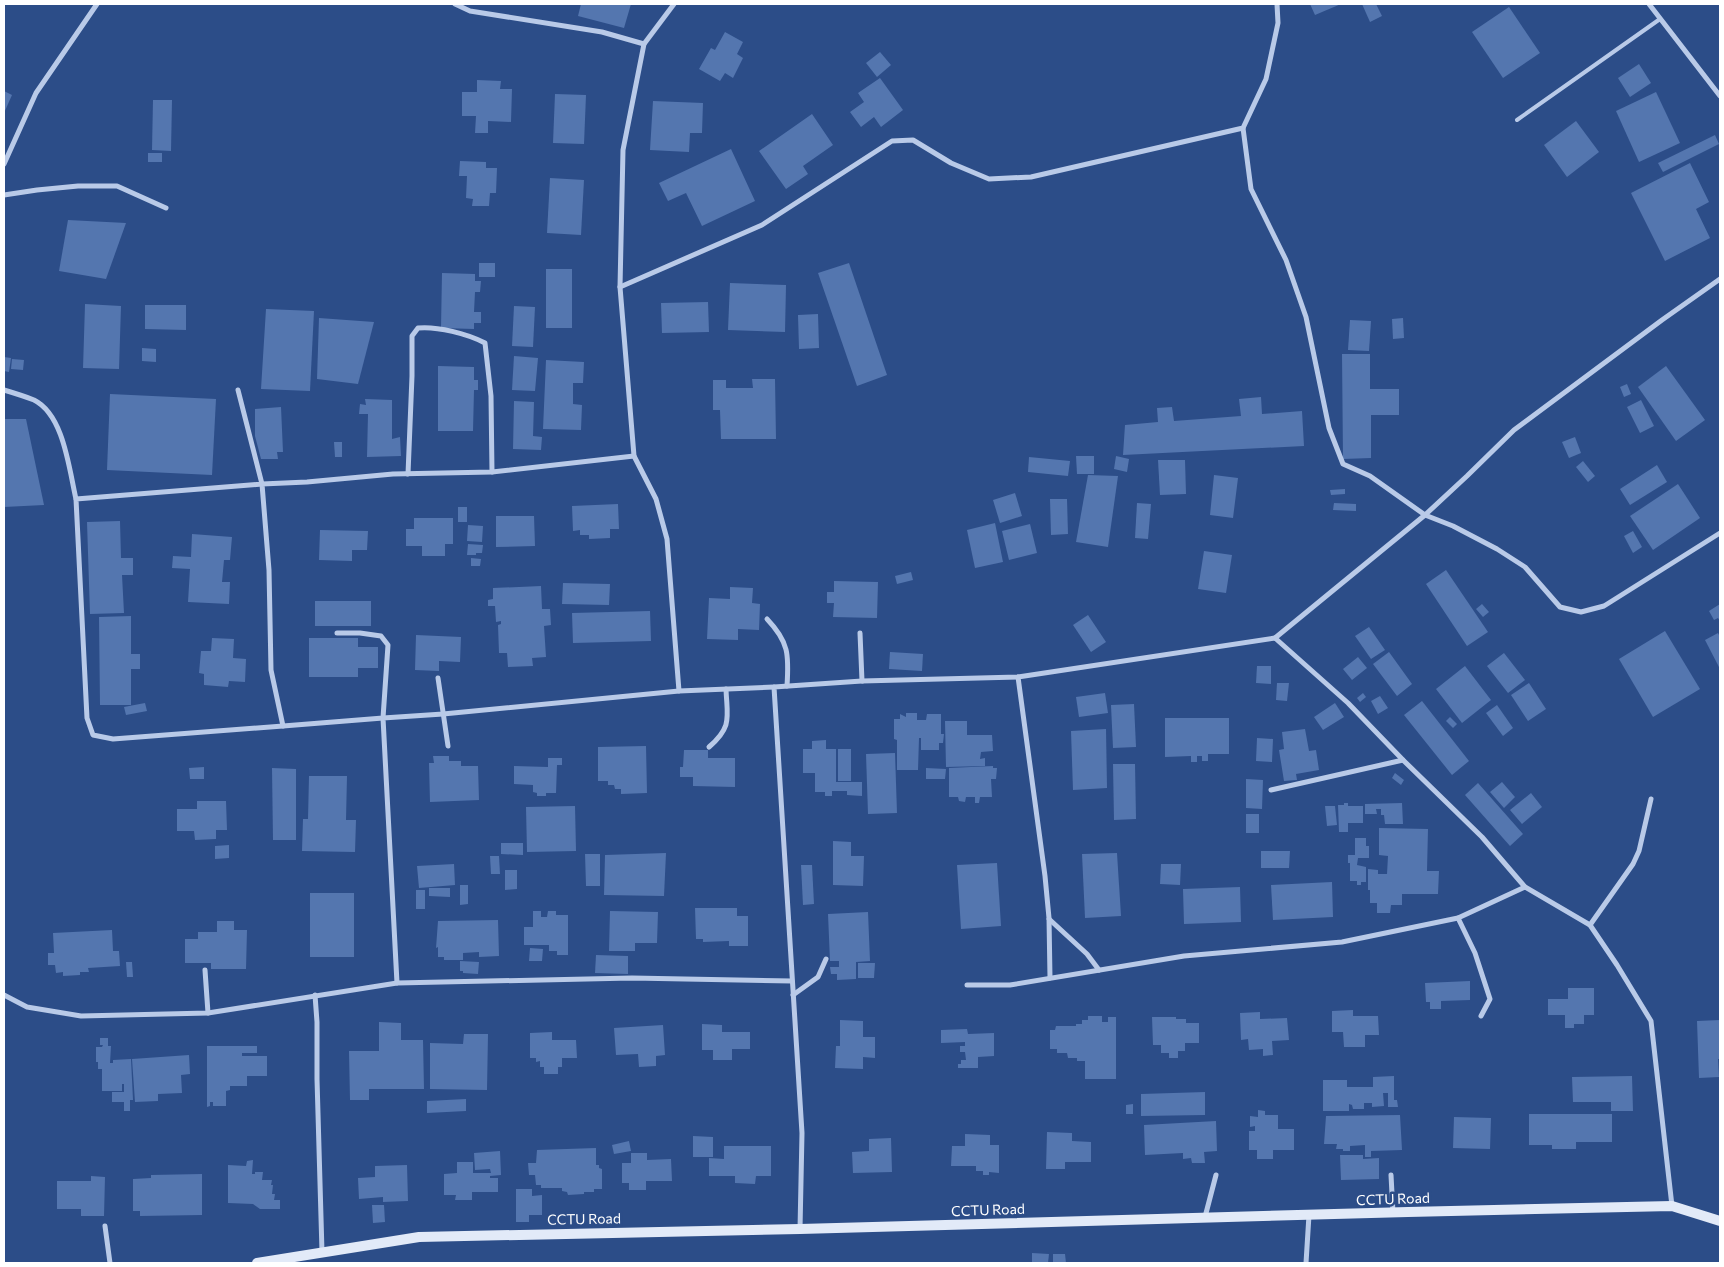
<svg xmlns="http://www.w3.org/2000/svg" width="1724" height="1267" viewBox="0 0 1724 1267" font-family="Commissioner,sans-serif">
<style>
.building{fill:#5476af}
.lines{fill:none;stroke-linecap:round;stroke-linejoin:round}
.lane{stroke:#b9cae8;stroke-width:4}
.street{stroke:#b9cae8;stroke-width:5}
.secondary{stroke:#e2eaf8;stroke-width:10}
.labels{text-anchor:middle;stroke-width:5;stroke-linejoin:round;paint-order:stroke}
.street-label{font-size:14px;fill:#fff;stroke:#2c4d88}
</style>
<rect width="100%" height="100%" fill="#2c4d88"/>
<g class="building">
<polygon points="581,4 631,4 624,28 578,16"/>
<polygon points="1310,4 1341,4 1315,15"/>
<polygon points="1362,4 1376,4 1382,16 1370,22"/>
<polygon points="1509,7 1540,53 1503,78 1472,32"/>
<polygon points="725,32 743,42 737,54 743,58 733,78 725,73 720,81 699,69 711,48 715,50"/>
<polygon points="880,52 891,65 877,77 866,63"/>
<polygon points="1639,64 1651,83 1630,97 1618,78"/>
<polygon points="880,78 903,110 881,127 874,117 861,127 850,112 864,102 858,93"/>
<polygon points="477,80 501,81 500,89 512,89 511,122 488,121 488,133 475,133 476,116 462,116 462,92 477,92"/>
<polygon points="4,91 12,95 4,113"/>
<polygon points="1656,92 1680,143 1639,162 1616,111"/>
<polygon points="555,94 586,95 584,144 553,143"/>
<polygon points="153,100 172,100 171,151 152,150"/>
<polygon points="653,101 703,103 702,133 690,133 689,152 650,150"/>
<polygon points="812,114 833,145 803,166 808,174 786,189 759,151"/>
<polygon points="1576,121 1599,152 1567,177 1544,145"/>
<polygon points="1715,135 1719,144 1663,172 1658,163"/>
<polygon points="731,149 755,201 702,226 686,193 668,201 659,183"/>
<rect x="148" y="153" width="14" height="9"/>
<polygon points="460,161 486,162 486,168 497,168 496,193 490,193 489,206 472,206 473,199 466,198 467,176 459,176"/>
<polygon points="1690,163 1709,202 1696,209 1710,238 1665,261 1631,193"/>
<polygon points="550,178 584,180 581,235 547,233"/>
<polygon points="68,220 126,223 106,279 59,271"/>
<rect x="479" y="263" width="16" height="14"/>
<polygon points="849,263 887,375 857,386 818,273"/>
<rect x="546" y="269" width="26" height="59"/>
<polygon points="442,273 475,274 475,281 481,281 480,292 475,292 474,312 481,312 481,323 474,323 474,329 441,328"/>
<polygon points="730,283 786,285 785,332 728,330"/>
<polygon points="708,302 709,332 662,333 661,303"/>
<polygon points="85,304 121,306 119,369 83,368"/>
<polygon points="145,305 186,305 186,330 145,329"/>
<polygon points="514,306 535,307 533,347 512,346"/>
<polygon points="266,309 314,311 310,391 261,389"/>
<polygon points="818,314 819,348 799,349 798,315"/>
<polygon points="319,318 374,322 358,384 317,379"/>
<polygon points="1403,318 1404,338 1393,339 1392,319"/>
<polygon points="1350,320 1371,321 1369,351 1348,350"/>
<polygon points="142,348 156,349 156,362 142,361"/>
<polygon points="1342,354 1370,354 1370,389 1399,389 1399,415 1371,415 1371,458 1343,459"/>
<polygon points="514,356 538,358 535,391 512,390"/>
<polygon points="4,357 11,358 9,372 4,371"/>
<polygon points="12,359 24,360 23,370 11,369"/>
<polygon points="546,360 584,362 583,383 573,383 573,404 582,405 581,430 543,429"/>
<polygon points="438,366 474,367 474,380 478,380 478,390 474,390 473,431 438,431"/>
<polygon points="1666,366 1705,420 1676,441 1638,387"/>
<polygon points="752,379 775,379 776,439 721,439 720,410 713,410 713,380 726,380 726,388 753,388"/>
<polygon points="1627,384 1631,394 1624,397 1620,387"/>
<polygon points="110,394 216,399 212,475 107,470"/>
<polygon points="1261,397 1262,414 1302,411 1304,446 1123,455 1125,425 1158,422 1157,408 1172,407 1174,421 1241,416 1239,399"/>
<polygon points="365,399 392,400 392,439 400,437 401,456 367,457 368,414 359,414 360,404 366,405"/>
<polygon points="1641,400 1654,426 1640,433 1627,407"/>
<polygon points="514,401 534,402 533,436 542,437 541,450 513,449"/>
<polygon points="281,407 283,452 277,452 278,459 261,459 255,436 255,409"/>
<polygon points="4,419 26,419 44,505 4,507"/>
<polygon points="1575,437 1581,453 1569,458 1562,442"/>
<polygon points="334,442 342,442 342,457 335,457"/>
<polygon points="1076,456 1094,456 1094,474 1077,474"/>
<polygon points="1116,456 1129,459 1127,472 1114,469"/>
<polygon points="1029,457 1070,461 1068,476 1028,472"/>
<polygon points="1158,460 1185,460 1186,494 1160,495"/>
<polygon points="1583,461 1595,476 1588,482 1576,467"/>
<polygon points="1657,465 1667,482 1630,505 1620,489"/>
<polygon points="1088,475 1118,476 1108,547 1076,542"/>
<polygon points="1214,475 1238,478 1233,518 1210,515"/>
<polygon points="1678,484 1700,518 1653,550 1630,516"/>
<polygon points="1345,489 1345,494 1331,495 1330,490"/>
<polygon points="1015,493 1022,516 1000,523 993,500"/>
<polygon points="1050,499 1067,499 1068,534 1051,535"/>
<polygon points="1137,503 1151,504 1148,539 1135,538"/>
<polygon points="1334,503 1356,504 1356,511 1333,510"/>
<polygon points="618,504 619,529 610,529 610,538 589,539 589,535 580,535 580,530 573,531 572,506"/>
<rect x="458" y="507" width="9" height="15"/>
<polygon points="496,516 534,516 535,546 496,547"/>
<polygon points="414,518 453,518 453,544 445,544 445,556 422,556 422,546 406,546 406,529 414,529"/>
<polygon points="120,521 121,558 133,558 133,575 122,575 124,613 90,614 87,522"/>
<polygon points="995,523 1003,562 975,568 967,530"/>
<polygon points="1030,524 1037,553 1009,560 1002,531"/>
<polygon points="468,525 483,526 482,542 467,541"/>
<polygon points="320,530 368,531 367,550 352,550 352,561 319,560"/>
<polygon points="1633,531 1642,547 1633,553 1624,536"/>
<polygon points="192,534 232,537 230,560 224,560 222,582 230,582 229,604 188,602 190,569 172,568 173,556 191,557"/>
<polygon points="468,544 483,545 482,553 476,553 476,555 467,555"/>
<polygon points="1204,551 1232,555 1226,593 1198,589"/>
<polygon points="471,558 481,559 480,566 471,566"/>
<polygon points="1446,570 1488,632 1467,646 1426,584"/>
<polygon points="911,572 913,580 897,584 895,576"/>
<polygon points="834,581 878,582 877,618 833,617 834,603 827,603 827,592 834,592"/>
<polygon points="563,583 610,584 609,605 562,604"/>
<polygon points="541,586 542,609 550,609 551,625 544,626 546,657 532,658 533,666 508,667 507,653 499,653 498,625 501,624 501,621 496,622 495,606 488,606 488,600 493,599 493,588"/>
<polygon points="730,587 753,588 752,603 760,604 759,630 738,629 738,640 707,639 709,598 730,599"/>
<rect x="315" y="601" width="56" height="25"/>
<polygon points="1482,604 1489,612 1483,617 1476,609"/>
<polygon points="1720,604 1720,621 1718,618 1714,620 1709,611"/>
<polygon points="650,611 651,641 573,643 572,613"/>
<polygon points="1088,615 1106,642 1091,652 1073,625"/>
<polygon points="131,616 131,654 140,654 140,669 131,669 131,705 100,705 99,617"/>
<polygon points="1369,627 1385,650 1371,659 1355,636"/>
<polygon points="1665,631 1700,689 1653,717 1619,659"/>
<polygon points="1718,633 1720,637 1720,669 1705,640"/>
<polygon points="416,635 461,637 460,662 439,661 439,671 415,670"/>
<polygon points="212,638 234,639 233,658 246,659 245,682 229,681 228,687 204,685 204,674 199,673 201,651 211,651"/>
<polygon points="309,638 358,638 358,647 378,647 378,668 358,668 358,677 309,677"/>
<polygon points="890,652 923,654 922,671 889,669"/>
<polygon points="1389,652 1412,684 1397,696 1373,664"/>
<polygon points="1504,653 1525,680 1508,693 1487,666"/>
<polygon points="1358,657 1367,668 1352,680 1343,669"/>
<polygon points="1257,666 1271,666 1271,684 1256,683"/>
<polygon points="1465,666 1491,700 1462,723 1436,689"/>
<polygon points="1277,683 1289,683 1287,701 1276,700"/>
<polygon points="1529,683 1546,709 1528,721 1511,695"/>
<polygon points="1105,693 1108,713 1079,717 1076,697"/>
<polygon points="1363,693 1366,697 1360,702 1357,698"/>
<polygon points="1380,696 1388,708 1378,714 1371,701"/>
<polygon points="1422,701 1469,761 1452,775 1404,715"/>
<polygon points="145,703 147,711 126,715 124,707"/>
<polygon points="1335,703 1344,717 1323,730 1314,717"/>
<polygon points="1134,704 1136,747 1113,748 1111,705"/>
<polygon points="1497,705 1513,728 1503,736 1486,713"/>
<polygon points="906,713 917,713 917,720 926,720 927,714 941,714 941,734 944,734 943,743 939,743 939,750 921,750 921,738 919,738 918,770 897,770 897,740 894,739 894,719 900,719 900,714 906,717"/>
<polygon points="1450,717 1457,724 1453,728 1446,721"/>
<polygon points="1165,718 1229,718 1229,754 1208,754 1208,761 1202,761 1202,756 1197,756 1197,762 1191,762 1191,756 1165,757"/>
<polygon points="945,721 967,721 967,735 992,735 993,751 981,752 980,759 985,758 985,766 946,767"/>
<polygon points="1106,729 1107,788 1073,790 1071,731"/>
<polygon points="1305,729 1309,751 1316,750 1319,770 1296,774 1297,780 1284,781 1279,750 1284,749 1282,732"/>
<polygon points="1257,738 1273,739 1272,762 1256,761"/>
<polygon points="826,740 826,749 836,749 836,782 862,782 862,796 847,795 847,791 832,791 832,796 825,796 825,792 815,792 815,773 803,773 803,749 812,749 812,741"/>
<polygon points="646,746 647,793 621,794 621,789 615,789 614,785 608,785 608,781 598,781 598,747"/>
<rect x="838" y="749" width="13" height="32"/>
<polygon points="684,750 708,750 708,758 735,758 735,787 693,786 693,777 680,777 680,767 683,767"/>
<polygon points="895,753 897,813 868,814 866,754"/>
<polygon points="433,756 449,756 449,761 461,761 461,766 478,766 479,800 430,802 429,763 434,763"/>
<polygon points="548,758 562,758 562,765 557,765 556,793 546,793 546,796 537,796 537,793 533,792 533,785 514,784 514,766 548,767"/>
<polygon points="1113,764 1135,764 1136,819 1114,820"/>
<polygon points="993,766 993,768 997,768 996,779 991,779 992,797 980,797 979,803 975,803 975,797 966,797 965,802 959,801 958,797 949,797 949,768"/>
<polygon points="204,767 204,779 190,779 189,768"/>
<polygon points="272,768 296,769 296,840 273,840"/>
<polygon points="926,768 946,769 945,779 926,779"/>
<polygon points="1395,773 1404,780 1401,785 1392,778"/>
<polygon points="309,776 347,776 346,820 356,820 355,852 302,851 303,819 308,819"/>
<polygon points="1246,779 1263,780 1262,809 1246,808"/>
<polygon points="1502,782 1515,797 1504,808 1490,792"/>
<polygon points="1478,783 1523,834 1510,846 1465,795"/>
<polygon points="1531,793 1542,807 1522,824 1510,810"/>
<polygon points="197,801 226,801 227,830 216,830 216,839 195,840 194,831 177,831 177,809 197,809"/>
<polygon points="1344,803 1348,803 1348,806 1363,806 1363,823 1348,823 1348,832 1339,832 1338,805 1344,805"/>
<polygon points="1402,803 1403,824 1385,824 1384,815 1381,815 1381,809 1376,809 1377,814 1365,814 1365,804"/>
<polygon points="575,806 576,851 527,852 526,807"/>
<polygon points="1325,806 1335,806 1337,825 1327,826"/>
<rect x="1246" y="814" width="13" height="19"/>
<polygon points="1379,828 1428,829 1427,871 1439,871 1438,894 1402,894 1402,905 1391,905 1390,913 1377,913 1377,903 1370,903 1370,890 1368,890 1368,869 1378,870 1378,874 1387,874 1388,856 1379,855"/>
<polygon points="1355,838 1366,838 1366,846 1369,846 1369,858 1358,858 1357,865 1366,867 1366,882 1361,882 1361,885 1357,885 1357,881 1350,881 1350,863 1348,863 1348,855 1355,855"/>
<polygon points="833,841 851,842 851,856 864,856 863,886 833,885"/>
<polygon points="501,843 523,843 523,855 501,854"/>
<polygon points="229,845 229,858 215,859 215,846"/>
<polygon points="1261,851 1290,851 1289,868 1261,868"/>
<polygon points="666,853 664,896 604,895 605,855"/>
<polygon points="1117,853 1121,916 1085,918 1082,854"/>
<polygon points="585,854 600,854 600,886 586,886"/>
<polygon points="490,856 499,856 500,874 491,874"/>
<polygon points="997,863 1001,926 961,929 957,865"/>
<polygon points="454,864 455,885 419,888 417,866"/>
<polygon points="1161,864 1181,864 1180,885 1160,884"/>
<polygon points="801,865 812,865 814,904 803,905"/>
<polygon points="505,870 517,870 517,889 505,890"/>
<polygon points="1332,882 1333,917 1273,920 1271,885"/>
<polygon points="460,885 468,885 468,904 460,905"/>
<polygon points="1240,887 1241,922 1184,924 1183,889"/>
<polygon points="429,888 450,888 450,897 429,896"/>
<rect x="416" y="890" width="9" height="19"/>
<rect x="310" y="893" width="44" height="64"/>
<polygon points="695,908 737,908 737,916 748,916 748,946 729,946 729,941 703,942 703,939 696,939"/>
<polygon points="533,911 541,911 541,917 547,917 548,911 556,911 556,915 568,915 568,955 557,955 557,951 549,951 549,945 524,945 524,927 533,927"/>
<polygon points="610,911 658,912 657,943 635,943 635,951 609,951"/>
<polygon points="868,912 870,961 856,962 856,979 837,980 837,974 831,974 830,967 839,967 839,961 830,961 828,914"/>
<polygon points="498,920 499,956 479,957 479,952 463,953 463,960 444,960 444,957 438,957 438,947 436,948 438,921"/>
<polygon points="217,921 234,921 234,930 247,930 246,969 211,969 211,963 185,963 185,939 198,939 198,932 217,932"/>
<polygon points="112,930 113,951 119,951 120,966 88,968 89,972 80,972 80,975 63,976 63,972 56,973 55,965 48,965 48,953 54,953 53,933"/>
<polygon points="530,948 543,949 542,961 529,961"/>
<polygon points="596,955 628,956 628,974 595,973"/>
<polygon points="460,961 479,962 478,974 463,973 463,971 460,971"/>
<polygon points="126,962 132,962 133,977 127,977"/>
<polygon points="858,963 875,963 874,978 858,978"/>
<polygon points="1470,981 1470,1000 1441,1001 1441,1009 1430,1009 1430,1002 1426,1002 1425,983"/>
<polygon points="1568,988 1594,988 1594,1015 1584,1015 1584,1024 1574,1024 1574,1028 1565,1028 1565,1015 1548,1015 1548,999 1568,999"/>
<polygon points="1353,1010 1353,1016 1378,1016 1379,1035 1365,1035 1365,1047 1344,1047 1343,1032 1332,1032 1332,1011"/>
<polygon points="1260,1012 1260,1019 1287,1018 1289,1040 1272,1041 1273,1055 1263,1056 1263,1049 1249,1050 1248,1039 1241,1040 1240,1013"/>
<polygon points="1088,1016 1102,1016 1102,1022 1108,1022 1108,1017 1116,1017 1116,1079 1085,1079 1085,1061 1077,1061 1077,1058 1068,1058 1067,1053 1057,1053 1057,1049 1050,1049 1050,1030 1055,1030 1056,1026 1076,1026 1076,1024 1082,1024 1082,1020 1088,1020"/>
<polygon points="1152,1017 1176,1017 1176,1019 1186,1019 1186,1023 1199,1023 1199,1043 1185,1043 1185,1051 1178,1051 1178,1058 1169,1058 1169,1053 1161,1053 1161,1045 1153,1045"/>
<polygon points="840,1020 863,1021 863,1037 875,1037 875,1058 863,1057 863,1069 835,1068 836,1046 840,1046"/>
<polygon points="1720,1020 1720,1059 1718,1059 1719,1077 1699,1078 1697,1021"/>
<polygon points="379,1022 401,1023 401,1040 423,1040 424,1089 369,1089 369,1100 350,1100 349,1051 379,1051"/>
<polygon points="702,1024 722,1025 722,1032 750,1032 750,1049 732,1049 732,1060 713,1060 713,1050 702,1050"/>
<polygon points="663,1025 665,1055 656,1056 656,1066 639,1067 638,1054 616,1055 614,1028"/>
<polygon points="967,1029 968,1034 994,1033 994,1056 978,1057 978,1068 958,1068 958,1064 961,1064 961,1060 966,1060 965,1052 960,1052 960,1046 965,1046 965,1042 941,1043 941,1030"/>
<polygon points="552,1032 552,1040 576,1040 577,1058 562,1058 562,1067 558,1067 558,1074 544,1074 544,1067 540,1067 540,1061 536,1062 536,1058 530,1058 530,1033"/>
<polygon points="464,1034 488,1034 487,1090 430,1089 430,1043 463,1044"/>
<polygon points="100,1038 108,1038 108,1046 111,1046 110,1063 113,1063 113,1060 131,1059 133,1100 130,1100 130,1111 124,1111 124,1102 112,1102 112,1092 124,1092 124,1084 122,1084 122,1091 102,1091 102,1069 98,1069 98,1062 96,1062 96,1047 102,1047 103,1045 100,1045"/>
<polygon points="207,1046 257,1046 257,1053 242,1053 242,1056 267,1056 267,1076 247,1076 247,1086 230,1086 230,1090 226,1091 226,1106 213,1106 213,1102 210,1102 210,1106 207,1107"/>
<polygon points="189,1055 190,1074 181,1075 182,1093 158,1094 158,1101 135,1102 132,1059"/>
<polygon points="1394,1076 1394,1100 1397,1100 1398,1107 1388,1107 1388,1093 1383,1093 1384,1106 1372,1107 1372,1103 1364,1103 1364,1109 1353,1109 1352,1105 1349,1104 1349,1111 1323,1111 1323,1080 1347,1080 1347,1087 1373,1087 1373,1077"/>
<polygon points="1632,1076 1633,1111 1611,1111 1611,1102 1573,1102 1572,1077"/>
<polygon points="1205,1092 1205,1115 1141,1116 1141,1094"/>
<polygon points="466,1099 466,1111 427,1113 427,1101"/>
<polygon points="1133,1104 1133,1114 1126,1114 1126,1105"/>
<polygon points="1258,1110 1265,1111 1265,1115 1278,1115 1278,1129 1294,1129 1294,1150 1273,1150 1273,1159 1257,1159 1257,1150 1249,1150 1249,1131 1255,1131 1255,1126 1250,1127 1250,1116 1258,1117"/>
<polygon points="1529,1114 1612,1114 1612,1142 1576,1142 1576,1149 1552,1149 1552,1145 1529,1145"/>
<polygon points="1400,1115 1402,1150 1371,1151 1371,1157 1365,1157 1365,1145 1350,1146 1350,1151 1343,1151 1343,1149 1336,1149 1337,1144 1324,1144 1326,1116"/>
<polygon points="1454,1117 1491,1118 1490,1149 1453,1148"/>
<polygon points="1216,1121 1217,1151 1204,1152 1205,1163 1192,1163 1191,1158 1183,1159 1183,1153 1145,1155 1144,1125"/>
<polygon points="1047,1132 1072,1133 1072,1141 1091,1142 1091,1162 1065,1162 1065,1169 1046,1169"/>
<polygon points="965,1134 990,1135 990,1145 999,1145 999,1173 989,1172 989,1175 983,1175 983,1171 976,1171 976,1166 951,1166 952,1146 965,1146"/>
<polygon points="693,1136 713,1137 713,1157 693,1157"/>
<polygon points="891,1138 892,1172 853,1173 852,1152 869,1151 869,1139"/>
<polygon points="629,1141 631,1151 614,1154 612,1145"/>
<polygon points="724,1146 771,1146 771,1176 756,1176 755,1184 735,1183 735,1176 709,1176 709,1158 724,1159"/>
<polygon points="596,1148 596,1165 599,1165 599,1168 602,1169 602,1189 594,1189 594,1192 584,1192 584,1194 568,1195 567,1192 562,1191 562,1188 541,1188 541,1185 536,1185 535,1175 529,1175 528,1163 536,1163 537,1150"/>
<polygon points="500,1151 501,1175 490,1176 490,1178 498,1178 498,1192 472,1192 472,1200 455,1200 456,1195 444,1195 444,1174 457,1173 457,1162 473,1162 473,1173 491,1173 490,1169 475,1170 474,1153"/>
<polygon points="631,1153 647,1153 647,1160 671,1159 672,1181 646,1181 646,1190 629,1190 629,1183 622,1183 622,1163 631,1163"/>
<polygon points="1340,1155 1363,1155 1363,1159 1379,1158 1379,1179 1341,1180"/>
<polygon points="253,1160 252,1174 255,1174 255,1172 263,1172 262,1180 272,1180 271,1185 273,1185 272,1194 275,1194 274,1200 280,1200 280,1209 260,1209 253,1204 228,1203 228,1165 246,1166 247,1161"/>
<polygon points="407,1165 408,1201 383,1202 383,1197 359,1199 358,1178 375,1177 375,1166"/>
<polygon points="202,1174 202,1215 140,1216 140,1211 133,1211 133,1179 151,1178 151,1175"/>
<polygon points="91,1176 105,1177 104,1216 81,1216 81,1209 57,1209 57,1181 91,1181"/>
<polygon points="516,1189 532,1189 532,1196 542,1195 542,1215 529,1215 529,1222 516,1222"/>
<polygon points="372,1205 384,1205 385,1222 373,1223"/>
<polygon points="1032,1253 1049,1254 1048,1263 1032,1263"/>
<polygon points="1053,1254 1065,1254 1066,1263 1053,1263"/>
</g>
<g class="lines">
<polyline class="lane" points="1517,120 1660,19"/>
<g class="street">
<polyline points="455,4 470,11 602,32 644,44"/>
<polyline points="674,4 644,44 623,150 620,287 634,456 656,499 667,539 679,691 774,687"/>
<polyline points="1649,4 1720,96"/>
<polyline points="1243,128 1251,189 1286,260 1306,317 1329,428 1343,464 1370,476 1425,515 1453,526 1497,549 1525,567 1560,607 1581,612 1604,606 1720,533"/>
<polyline points="4,164 36,93 97,4"/>
<polyline points="4,195 37,190 78,186 117,186 166,208"/>
<polyline points="620,287 762,225 892,141 913,140 951,163 989,179 1031,177 1243,128 1266,79 1278,23 1277,4"/>
<path d="M4 390C14 393 24 396 34 400 64 415 69 469 76 499"/>
<polyline points="238,390 262,484 76,499 87,718 93,735 113,739 283,726"/>
<path d="M408 474 412 376V336L418 328C437 326 468 334 485 343L491 396 492 472"/>
<path d="M767 619C789 642 789 655 787 686"/>
<polyline points="337,633 360,633 381,636 388,645 383,718 283,726 271,670 269,570 262,484 307,482 393,474 492,472 634,456"/>
<polyline points="860,633 862,681"/>
<polyline points="1275,638 1425,515 1467,476 1514,430 1662,320 1720,279"/>
<polyline points="1018,677 1045,876 1049,918 1050,978"/>
<polyline points="438,678 448,746"/>
<polyline points="679,691 443,714 383,718 397,983 632,978 792,981"/>
<path d="M709 747C733 726 727 717 726 689"/>
<polyline points="1271,790 1403,760"/>
<polyline points="1458,918 1475,953 1490,999 1481,1016"/>
<polyline points="1049,919 1087,954 1099,970"/>
<polyline points="1590,925 1633,864 1639,851 1651,799"/>
<polyline points="205,970 208,1013"/>
<polyline points="967,985 1010,985 1184,956 1342,942 1458,918 1525,887"/>
<polyline points="4,995 27,1007 81,1016 208,1013 397,983"/>
<polyline points="315,995 317,1022 317,1079 322,1252"/>
<polyline points="793,995 818,977 826,959"/>
<polyline points="1391,1175 1393,1213"/>
<polyline points="1205,1217 1216,1175"/>
<polyline points="105,1226 110,1263"/>
<polyline points="800,1229 802,1133 774,687 862,681 1018,677 1275,638 1348,703 1403,760 1482,837 1525,887 1590,925 1617,965 1651,1021 1672,1206"/>
<polyline points="1306,1263 1309,1215"/>
</g>
<polyline class="secondary" points="257,1263 419,1237 800,1229 1408,1212 1672,1206 1720,1221"/>
</g>
<g class="labels">
<g class="street-label">
<text transform="translate(1393 1199) rotate(-2)" y="5">CCTU Road</text>
<text transform="translate(988 1210) rotate(-2)" y="5">CCTU Road</text>
<text transform="translate(584 1219) rotate(-1)" y="5">CCTU Road</text>
</g>
</g>
<rect width="1724" height="1267" fill="none" stroke="#ffffff" stroke-width="10"/>
</svg>
